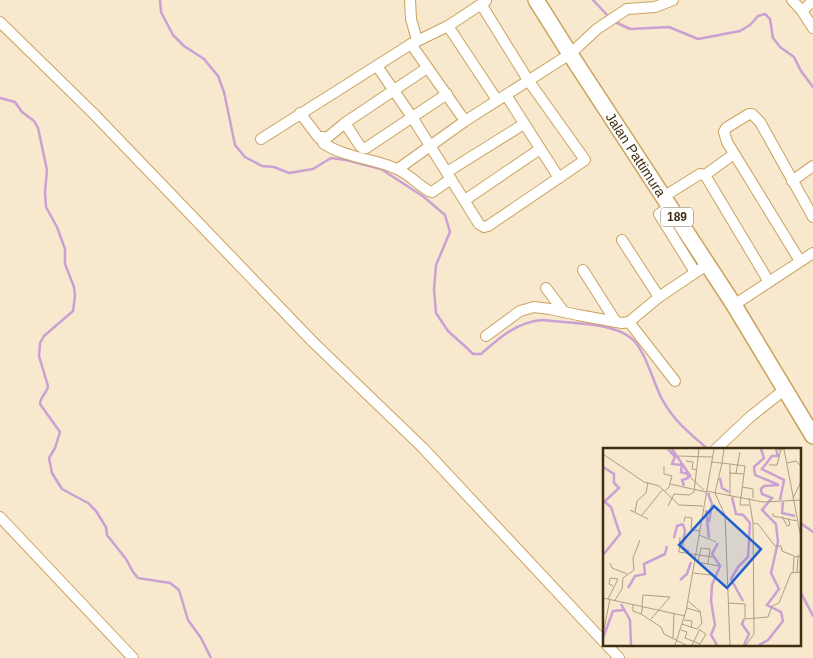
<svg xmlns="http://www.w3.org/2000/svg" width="813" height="658" viewBox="0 0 813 658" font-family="Helvetica,sans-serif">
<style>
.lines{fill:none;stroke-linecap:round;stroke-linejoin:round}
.stream{stroke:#cba0d3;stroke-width:2.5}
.minor-casing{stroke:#caa35d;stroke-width:12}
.primary-casing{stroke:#caa35d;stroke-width:18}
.minor{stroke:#fff;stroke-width:10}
.primary{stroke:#fff;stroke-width:15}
.labels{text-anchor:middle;stroke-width:4;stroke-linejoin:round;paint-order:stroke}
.shield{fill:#fff;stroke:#796d58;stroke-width:1}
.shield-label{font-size:12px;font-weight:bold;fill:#3f2f11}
.street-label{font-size:14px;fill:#3f2f11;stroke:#fff}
.inset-river{fill:none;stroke:#cba0d3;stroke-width:2.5}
.inset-road{fill:none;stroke:#ae9e82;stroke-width:1}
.view{fill:#2060cc;fill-opacity:0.15;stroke:#2060cc;stroke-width:2.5}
.inset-edge{fill:none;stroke:#3f2f11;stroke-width:2.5}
</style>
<rect width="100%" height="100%" fill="#f8e8cd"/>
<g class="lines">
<g class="stream">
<path d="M160 0 161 12 173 35 184 46 204 59 218 76 224 92 235 145 245 157 262 166 274 167 289 173 313 169 331 158 346 160 381 169 424 197 445 215 450 232 436 265 434 289 436 313 448 331 468 349 473 354H481C499 338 517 322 542 320 567 323 611 322 631 338 645 349 653 382 662 399 673 420 690 434 708 449"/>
<polyline points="593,0 609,17"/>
<polyline points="613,21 630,29 669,27 698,39 740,31 750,25 758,16 765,14 770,19 773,38 780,47 794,57 801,71 813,87"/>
<path d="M0 98 15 102 22 112 34 121 38 128 47 170 45 192 46 207 57 227 65 249V264L74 287 75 296 73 311 44 336 40 343 39 356 48 386C47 393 40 397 40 404L60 432 55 448 49 458 52 473 62 489 88 503 96 511 106 527 107 535 126 559 133 572 138 578 170 583 179 590 188 620 201 638 211 658"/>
<polyline points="799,522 813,532"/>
<polyline points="799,589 813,616"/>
</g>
<g class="minor-casing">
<g id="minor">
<polyline points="410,0 411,19 417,40"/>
<polyline points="792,0 802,11 813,28"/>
<polyline points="802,11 813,1"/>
<polyline points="0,22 92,112 313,342 423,448 604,642"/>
<polyline points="448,26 497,100"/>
<polyline points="411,44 465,121"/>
<polyline points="377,66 412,117 479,224 484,227 488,226 585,160 528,80 481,4"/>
<polyline points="506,95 559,178"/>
<polyline points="300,113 319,138 328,137 345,123 427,68"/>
<polyline points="345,123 360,146 363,148 366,148 447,94"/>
<path d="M322 137 323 143C345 158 373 158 397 169 409 174 418 185 429 191L432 192 451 179"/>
<polyline points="261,139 411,44 448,26 486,1"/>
<polyline points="734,154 705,175 769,282"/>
<polyline points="398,169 465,121 570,54 597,29 627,9 655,7 673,0"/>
<polyline points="447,172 524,124"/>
<polyline points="792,181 813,166"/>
<polyline points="663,197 700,174 705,175"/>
<polyline points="465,200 540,149"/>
<polyline points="670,207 659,214 695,272"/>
<polyline points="622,240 659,297"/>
<polyline points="800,261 727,142 724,132 726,128 749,114 752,114 760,122 813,217"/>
<polyline points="583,270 616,322"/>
<polyline points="546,288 564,312"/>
<polyline points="734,305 813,253"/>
<polyline points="629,322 675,381"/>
<polyline points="486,336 520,311 534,307 550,309 578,315 622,323 629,322 659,297 708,264"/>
<polyline points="716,449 750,417 784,390"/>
<polyline points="0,517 133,658"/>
<polyline points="606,644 619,658"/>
</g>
</g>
<g class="primary-casing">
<g id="primary">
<path id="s1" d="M536 0 570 54 734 305 813 436"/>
</g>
</g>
<use href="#minor" class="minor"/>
<use href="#primary" class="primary"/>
</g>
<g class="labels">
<rect class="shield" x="661" y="207.5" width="32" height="19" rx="4"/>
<g class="shield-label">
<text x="677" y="221">189</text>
</g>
<g class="street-label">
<text dy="5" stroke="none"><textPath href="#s1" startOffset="184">Jalan Pattimura</textPath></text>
</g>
</g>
<g transform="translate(603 448)">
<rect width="198" height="198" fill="#f8e8cd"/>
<path class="inset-river" d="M65 1 72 9 69 16 79 17 78 24 85 26V30L79 32 81 38M69 1 88 29M173 1 175 8H169L159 21 181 32 177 52M0 19 11 26V35L16 40 0 55M117 30 119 40 126 44M105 45 109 56 106 74M129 49 133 66 140 67 147 75 145 109 135 119 128 131 140 153M180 54 179 65 192 68M103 62 106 90M80 76 82 83 79 99 86 104M71 90 74 78 80 76M0 107 17 86 8 59 2 54M77 132 84 126 88 114M25 140 32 128 42 126 41 116 62 106 64 98M18 156 27 172 28 197M141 171 139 176 146 186 141 197M0 190 10 163 21 162M114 197 108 187 112 177 108 153 109 137 117 118 109 106 115 95M156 197 165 192 180 173 178 164 164 157 176 141 168 125 175 94 173 76 159 62 169 50 159 46 158 41 161 38 176 37 152 27 151 19 161 10 158 1"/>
<path class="inset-road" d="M175 2 181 1 198 90M0 6 41 34 56 38 76 57 100 58M75 8 109 9M83 13 90 14 89 21 94 22M108 14 119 15 121 1M184 15 193 13 198 18M127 17V47M166 17H174L178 1M61 18V26L69 28 66 39 62 43M126 25 141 26 142 18 119 15 112 45 122 67 127 197M133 25 137 4M141 26 137 57H146M88 30 101 42M67 36 103 44M139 39 150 41V50M103 43 160 54 198 52M146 50 150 75 155 76 172 98H178L179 103 191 108M190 50 198 34M65 58 71 46 86 47 91 44 96 1M27 62 45 71M32 64 34 53 43 45 45 34M170 65V68L194 73M39 67 60 41M179 68 184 78 187 77 185 70M81 74 82 69 89 70 88 82 97 83M96 87 113 94M77 89 76 104 109 109M94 114 116 118M95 114 98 100 107 101 105 116M7 115 9 120 24 126M194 124 195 108H198M90 125 108 127M190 125 191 109 195 108M0 150 82 168M5 151 15 131 7 130 6 136 10 138M12 152 19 141 20 130 31 122 30 110 37 92M85 153 98 164M125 155 142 156V171L165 169 169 158 176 155 188 125 198 124M30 156V163L38 166M39 158 40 147 67 149 48 171M40 158 38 166 58 179 61 186 83 197M81 172 89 173 88 180M79 176 94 181 99 175 97 164 84 160M78 182 84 184 82 190 97 196 103 186 97 182M0 186 7 151M70 190 71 165M72 197 83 163 111 1M89 197 97 181M143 197 151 186 150 75"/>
<path class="view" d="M111 58 158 101 124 140 76 97Z"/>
<rect width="198" height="198" class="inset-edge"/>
</g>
</svg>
